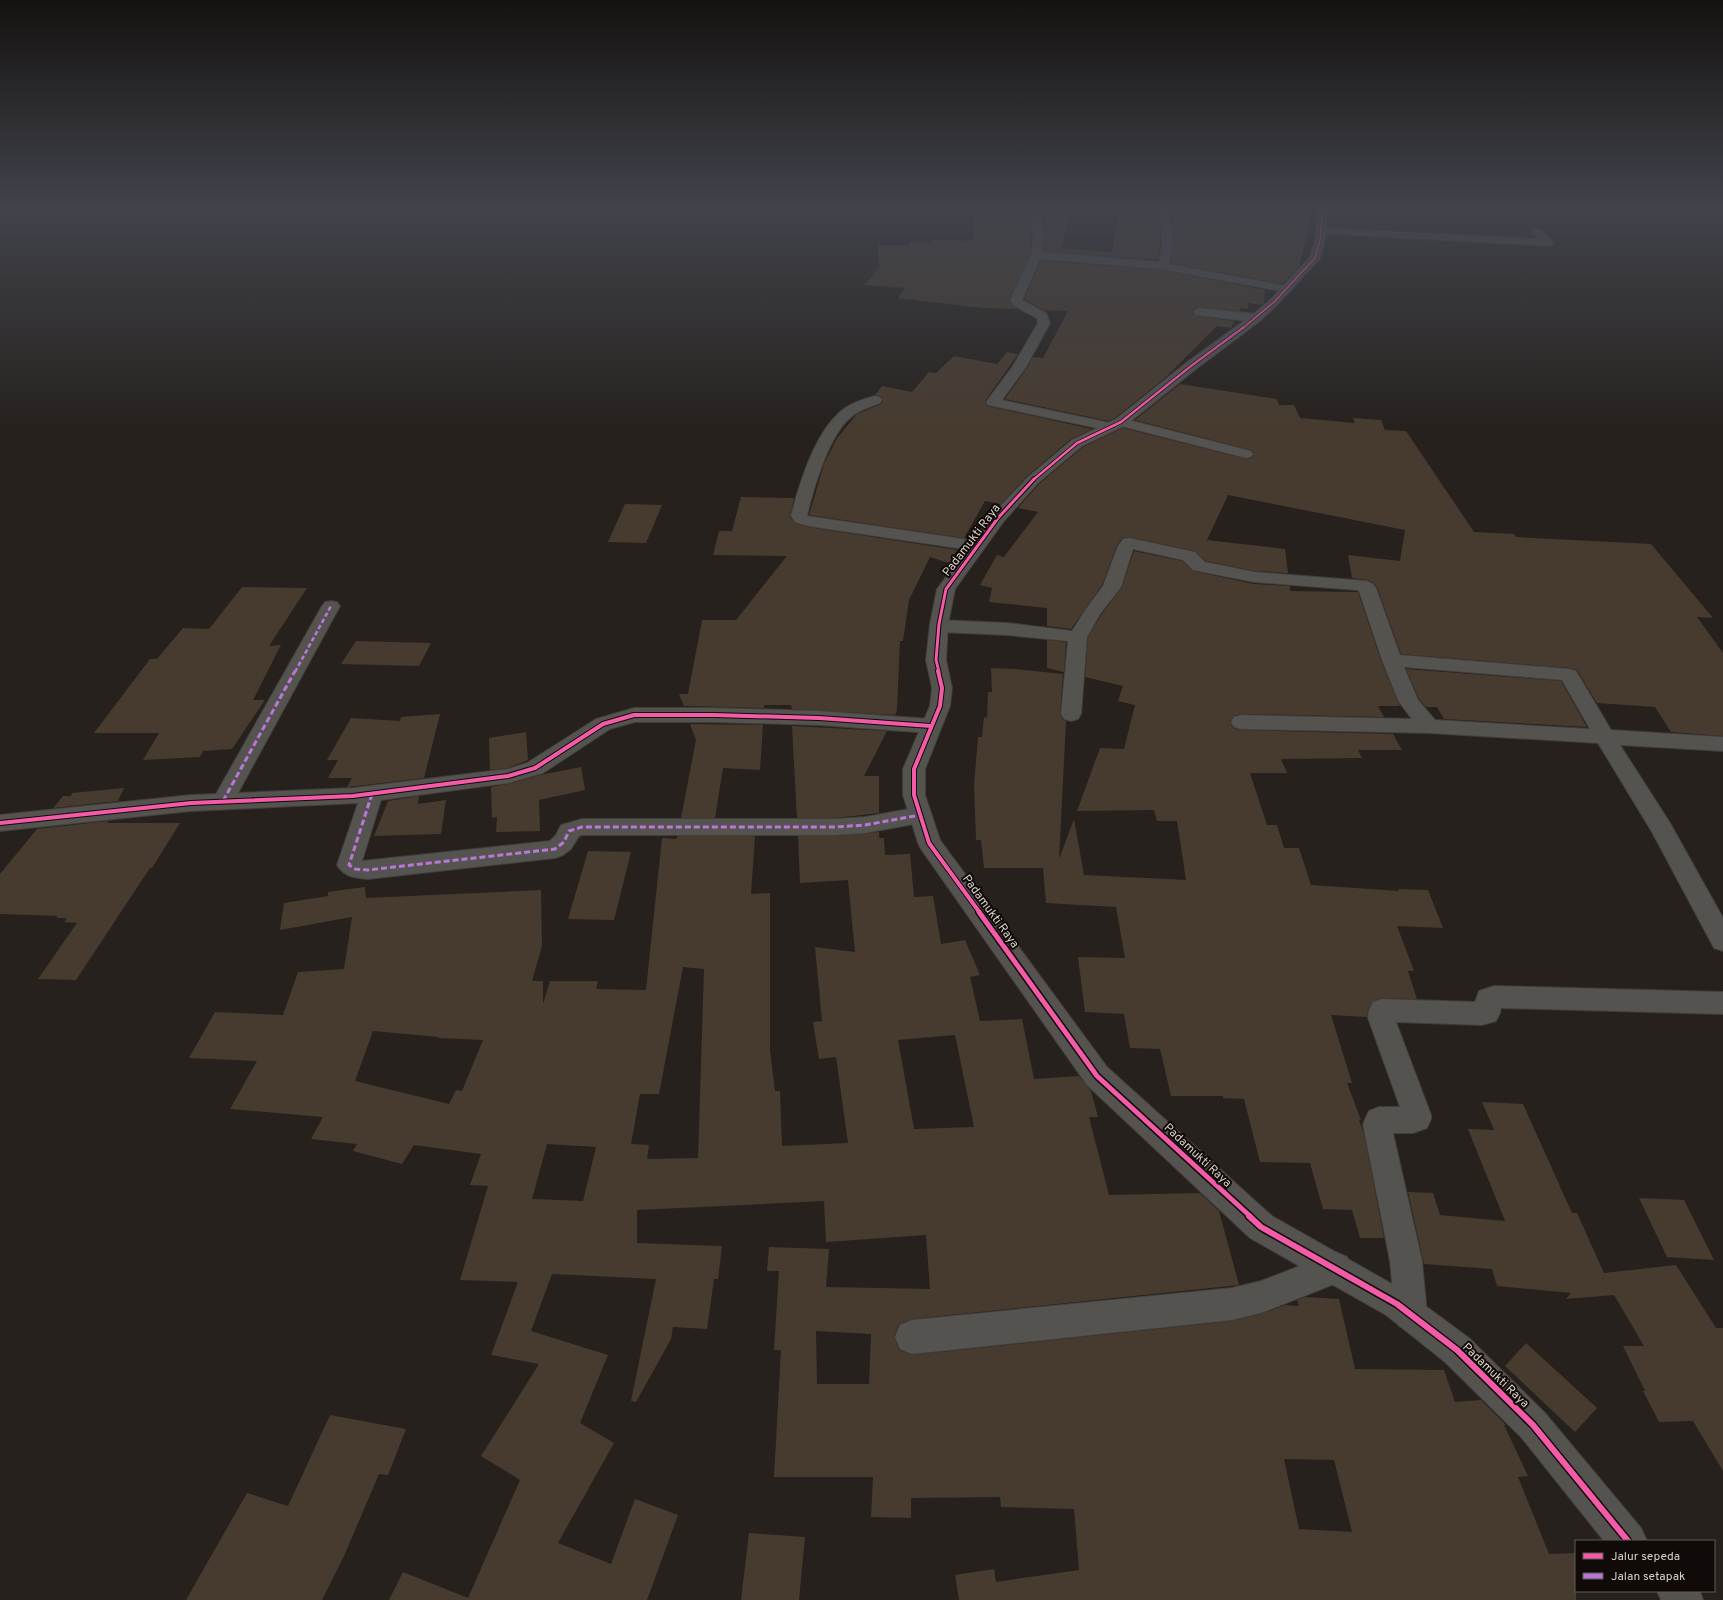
<svg xmlns="http://www.w3.org/2000/svg" width="1723" height="1600" viewBox="0 0 1723 1600" font-family="Overpass,sans-serif">
<style>
.building{fill:#473b2f;fill-rule:evenodd}
.lines{fill:none;stroke-linecap:round;stroke-linejoin:round}
.minor-casing{stroke:#413d3a;stroke-width:2}
.tertiary-casing{stroke:#413d3a;stroke-width:2}
.minor{fill:#545350;fill-rule:evenodd}
.tertiary{fill:#545350;fill-rule:evenodd}
.quiet-far1{stroke:#ba77d6;stroke-width:2.5;stroke-dasharray:4.5 2.5;stroke-linecap:butt}
.quiet{stroke:#ba77d6;stroke-width:3;stroke-dasharray:6 3;stroke-linecap:butt}
.cycleway-far5-casing{stroke:#100b08;stroke-width:3}
.cycleway-far4-casing{stroke:#100b08;stroke-width:4}
.cycleway-far3-casing{stroke:#100b08;stroke-width:5}
.cycleway-far2-casing{stroke:#100b08;stroke-width:6}
.cycleway-far1-casing{stroke:#100b08;stroke-width:8}
.cycleway-casing{stroke:#100b08;stroke-width:9}
.cycleway-far5{stroke:#f35aa7;stroke-width:2}
.cycleway-far4{stroke:#f35aa7;stroke-width:2.5}
.cycleway-far3{stroke:#f35aa7;stroke-width:3}
.cycleway-far2{stroke:#f35aa7;stroke-width:4}
.cycleway-far1{stroke:#f35aa7;stroke-width:5}
.cycleway{stroke:#f35aa7;stroke-width:6}
.labels{text-anchor:middle;stroke-width:4;stroke-linejoin:round;paint-order:stroke}
.street-label{font-size:12px;fill:#d7d0cb;stroke:#100b08}
</style>
<rect width="100%" height="100%" fill="#26211d"/>
<g class="building">
<polygon points="974,206 1035,206 1030,221 1031,238 1030,255 1009,299 1013,307 1017,309 983,308 898,298 905,288 864,285 879,268 878,245 910,245 910,242 933,243 933,240 973,241"/>
<polygon points="1048,206 1071,206 1062,248 1112,252 1120,206 1159,206 1160,244 1158,260 1044,251 1044,221"/>
<polygon points="1172,206 1309,206 1310,224 1299,267 1282,284 1171,263 1174,244"/>
<polygon points="1041,261 1160,270 1265,290 1264,303 1262,305 1248,303 1248,309 1241,308 1240,311 1200,307 1195,308 1193,313 1196,316 1235,321 1231,328 1217,326 1166,377 1115,418 1108,421 1005,399 1027,368 1033,357 1043,358 1068,311 1044,310 1024,299"/>
<polygon points="1007,352 1018,354 985,401 987,406 1092,429 1071,439 1027,476 1001,504 985,501 964,538 809,515 824,464 837,438 857,414 881,404 883,401 881,396 875,395 882,386 912,392 929,372 936,373 954,356 997,364"/>
<polygon points="1180,384 1277,399 1279,405 1294,405 1300,418 1355,423 1353,418 1381,420 1385,430 1406,431 1474,532 1514,534 1516,537 1651,544 1713,618 1697,617 1723,653 1723,736 1671,732 1655,707 1597,703 1577,670 1569,668 1401,654 1377,587 1374,583 1368,580 1352,578 1348,555 1400,561 1405,530 1228,495 1207,540 1285,549 1288,573 1254,571 1206,561 1195,551 1129,537 1122,538 1117,545 1102,585 1071,629 1047,626 1047,608 989,602 992,588 980,585 997,555 1004,557 1038,512 1018,508 1039,484 1083,447 1123,428 1246,459 1252,458 1254,453 1251,450 1135,420"/>
<polygon points="741,497 794,498 790,517 795,523 808,527 957,550 949,563 930,557 909,600 903,641 900,641 897,710 895,715 792,709 791,705 764,705 764,708 684,706 679,694 688,694 702,620 736,620 787,556 713,555 719,531 732,531"/>
<polygon points="625,504 662,505 646,543 608,542"/>
<polygon points="1134,551 1182,561 1193,571 1254,584 1290,586 1290,591 1358,592 1381,661 1400,706 1378,706 1384,717 1241,714 1234,716 1230,721 1233,728 1241,730 1393,734 1402,750 1358,750 1362,758 1281,759 1287,773 1250,773 1267,825 1277,825 1284,848 1299,848 1311,885 1399,891 1398,889 1428,890 1443,928 1397,926 1414,971 1408,971 1417,999 1382,998 1373,1001 1368,1009 1367,1017 1331,1015 1352,1083 1347,1083 1361,1120 1359,1120 1364,1134 1384,1238 1360,1238 1352,1210 1323,1209 1310,1163 1260,1162 1244,1099 1223,1098 1223,1096 1171,1096 1160,1049 1130,1048 1124,1014 1085,1012 1078,957 1125,958 1116,907 1046,903 1043,868 984,868 981,840 976,840 974,785 978,737 982,737 984,717 987,718 988,692 992,692 991,668 1014,669 1063,674 1060,714 1063,720 1066,721 1059,859 1074,819 1084,875 1186,880 1177,821 1157,821 1154,810 1077,811 1100,748 1124,749 1135,705 1118,701 1123,686 1085,677 1088,637 1101,615 1122,587"/>
<polygon points="242,587 307,588 269,646 281,645 253,700 265,700 232,749 203,751 200,757 143,760 159,733 94,733 150,659 157,659 183,628 209,629"/>
<polygon points="1047,640 1066,642 1064,672 1047,668"/>
<polygon points="356,641 431,643 419,666 341,664"/>
<polygon points="1406,669 1561,681 1587,727 1444,719 1437,707 1426,707 1419,699"/>
<polygon points="440,714 424,778 347,787 352,778 328,778 338,760 327,760 351,718 400,721 401,717"/>
<polygon points="690,724 763,725 760,770 723,768 715,818 681,818 696,740"/>
<polygon points="792,726 887,731 864,776 879,776 879,813 836,818 797,818"/>
<polygon points="526,732 528,760 508,768 490,770 489,738"/>
<polygon points="581,767 585,790 539,800 540,831 496,832 497,817 492,818 491,787 508,784 540,775"/>
<polygon points="124,788 118,801 53,808 63,796 71,796 72,793"/>
<polygon points="419,796 418,804 446,800 441,834 374,836 388,801"/>
<polygon points="108,821 107,823 180,823 152,868 150,868 76,980 38,979 77,923 64,922 67,918 56,918 58,916 0,914 0,874 37,829"/>
<path d="M879 832V838H884L885 855 910 854 914 897 933 896 941 944 965 940 980 975 970 977 980 1021 1022 1019 1034 1079 1079 1076 1091 1091 1098 1117H1089L1109 1195 1200 1193 1219 1211 1239 1285 912 1319 899 1324 894 1336 899 1350 912 1355 1232 1321 1261 1314 1285 1305 1299 1306 1297 1300 1305 1297 1339 1299 1355 1369 1444 1370 1455 1402 1481 1400 1506 1425H1504L1528 1476 1518 1477 1549 1554 1576 1553V1600H959L955 1575 994 1569 996 1582 1079 1570 1074 1509 1001 1507 1000 1497 911 1498V1518L871 1517 873 1477H774L781 1350H774L779 1271H767L769 1247 829 1249 826 1287 930 1289 926 1235 826 1242 824 1201 637 1210V1243L722 1246 718 1279H714L707 1329 673 1327 671 1339 636 1402 631 1401 656 1279 552 1274 531 1331 608 1355 580 1423 614 1443 558 1543 611 1564 635 1499 678 1515 647 1600H389L403 1572 468 1598 520 1480 481 1456 539 1364 491 1355 518 1282 460 1280 488 1186 470 1185 481 1154 414 1145 402 1164 353 1151 357 1144 311 1139 323 1117 230 1109 257 1061 189 1058 215 1012 283 1015 298 972 344 969 352 917 280 930 284 903 328 896V892L365 887 366 898 541 890 542 946 532 981H543V1004L550 981H598L596 989 646 990 662 838 677 839V836H755L751 894 770 893V1050L775 1091H780L782 1146 848 1143 836 1057 819 1059 813 1022 822 1021 815 947 855 952 848 880 800 883 798 836H836ZM683 967 704 969 698 1158 647 1159 649 1145 631 1144 640 1094H659ZM373 1031 439 1037 438 1038 483 1040 462 1091 456 1090 449 1104 355 1081ZM955 1035 974 1127 914 1129 898 1040ZM547 1144 596 1147 583 1201 532 1199ZM816 1331 871 1334 869 1384H817ZM1284 1459 1334 1460 1352 1532 1299 1529Z"/>
<polygon points="588,851 631,852 614,920 568,919"/>
<polygon points="1482,1102 1523,1104 1572,1213 1577,1213 1604,1273 1676,1265 1716,1328 1723,1328 1723,1471 1693,1421 1659,1422 1643,1391 1645,1391 1623,1346 1644,1346 1614,1295 1566,1299 1571,1293 1497,1286 1492,1269 1424,1264 1408,1192 1433,1193 1440,1215 1505,1221 1468,1129 1494,1130"/>
<polygon points="1639,1198 1684,1200 1714,1260 1667,1257"/>
<polygon points="1526,1343 1597,1408 1575,1432 1505,1366"/>
<polygon points="330,1415 406,1429 388,1475 379,1474 344,1556 322,1600 186,1600 247,1493 288,1506"/>
<polygon points="749,1533 805,1537 799,1600 741,1600"/>
</g>
<g class="lines">
<g class="minor-casing">
<g id="minor">
<polygon points="1037,206 1047,206 1042,221 1043,238 1042,252 1159,262 1162,244 1160,206 1170,206 1173,244 1169,264 1286,286 1290,287 1292,289 1290,291 1286,292 1160,269 1040,259 1022,300 1046,313 1050,323 1026,367 1002,400 1115,424 1114,422 1116,419 1121,418 1251,451 1253,454 1251,457 1246,458 1117,425 1118,427 1116,430 1111,431 988,405 986,402 1013,366 1038,323 1037,318 1014,306 1010,300 1031,255 1033,238 1032,221"/>
<polygon points="1321,228 1539,239 1532,232 1537,229 1541,230 1554,243 1549,246 1317,233 1316,231"/>
<polygon points="1200,308 1256,314 1260,315 1262,318 1260,321 1256,322 1196,315 1194,312 1196,309"/>
<path d="M875 396 880 397 882 400 880 403C870 407 858 410 850 418 829 435 813 490 807 516L977 541 983 542 985 546 983 550 977 551 808 526 795 522 791 516C799 485 814 435 839 413 848 404 863 399 875 396Z"/>
<path d="M1129 538 1195 552 1205 562 1254 572 1367 581 1373 584 1376 588 1400 655 1569 669 1576 671 1611 730 1723 737V751L1620 745 1670 823 1723 918V951L1714 948 1652 832 1598 743 1429 733 1241 729 1234 727 1231 722 1234 717 1241 715 1412 719 1399 702 1382 660 1359 591 1357 590 1254 582 1193 570 1183 560 1133 549 1121 587 1100 614 1087 637 1081 714 1078 719 1071 721 1064 719 1061 714 1068 641 1007 635 940 632 933 630 931 626 933 622 940 620 1007 623 1072 631 1086 609 1103 586 1118 546 1123 539ZM1404 667 1562 680 1590 729 1435 720 1418 700Z"/>
<path d="M331 601 337 602 340 606 238 793 353 788 508 769 527 763 596 719 634 708H714L819 711 931 719 938 721 941 726 938 731 931 733 819 725 714 722H635L610 729 543 773 508 783 381 800 362 861 550 841 556 835 561 825 582 819H836L865 817 920 807 928 809 931 815 928 821 920 823 865 833 836 835H582L579 836 571 849 563 855 555 858 368 879C355 878 344 877 337 865L358 803 191 811 0 831V815L191 795 216 794 322 606 325 602Z"/>
<polygon points="1494,986 1723,992 1723,1014 1501,1008 1500,1013 1496,1021 1482,1025 1396,1022 1431,1115 1431,1119 1427,1128 1413,1133 1393,1133 1422,1261 1427,1314 1423,1326 1411,1330 1399,1326 1395,1314 1390,1261 1363,1124 1369,1111 1379,1107 1400,1107 1368,1018 1369,1010 1373,1002 1382,999 1475,1002 1479,991"/>
<polygon points="1336,1252 1347,1257 1352,1268 1347,1279 1261,1313 1232,1320 912,1354 900,1349 895,1337 900,1325 912,1320 1232,1288 1261,1281"/>
</g>
</g>
<g class="tertiary-casing">
<g id="tertiary">
<polygon points="1318,206 1328,206 1325,240 1320,258 1278,304 1260,321 1196,369 1126,425 1082,446 1038,483 1004,521 955,589 948,624 946,660 952,688 950,706 925,769 925,795 940,840 1107,1067 1272,1216 1408,1293 1469,1338 1545,1413 1641,1528 1647,1541 1604,1541 1521,1437 1445,1362 1386,1315 1250,1238 1087,1085 921,849 918,843 903,795 903,769 930,706 932,688 926,660 930,624 937,589 940,585 992,515 1028,477 1072,440 1116,419 1186,363 1252,315 1270,300 1310,257 1315,240"/>
<polygon points="1657,1591 1700,1591 1703,1600 1661,1600"/>
</g>
</g>
<use href="#minor" class="minor"/>
<use href="#tertiary" class="tertiary"/>
<polyline class="quiet-far1" points="295,672 331,606"/>
<g class="quiet">
<polyline points="372,794 349,865 355,869 368,870 555,849 564,842 569,831 582,827 836,827 865,825 920,815"/>
<polyline points="223,801 295,671"/>
</g>
<g class="cycleway-far5-casing">
<polyline id="cycleway-far5" points="1243,328 1274,302 1315,258 1320,240 1323,206"/>
</g>
<g class="cycleway-far4-casing">
<polyline id="cycleway-far4" points="1033,480 1077,443 1121,422 1191,366 1244,327"/>
</g>
<g class="cycleway-far3-casing">
<polyline id="cycleway-far3" points="939,672 936,660 939,624 946,589 998,518 1034,479"/>
</g>
<g class="cycleway-far2-casing">
<g id="cycleway-far2">
<polyline points="938,671 942,688 940,706 914,769 914,795 929,843 980,913"/>
<polyline points="0,823 191,803 353,796 508,776 535,768 603,724 634,715 714,715 819,718 931,726"/>
</g>
</g>
<g class="cycleway-far1-casing">
<polyline id="cycleway-far1" points="979,912 1097,1076 1251,1217"/>
</g>
<g class="cycleway-casing">
<polyline id="cycleway" points="1249,1216 1261,1227 1397,1304 1457,1350 1533,1425 1628,1541"/>
</g>
<use href="#cycleway-far5" class="cycleway-far5"/>
<use href="#cycleway-far4" class="cycleway-far4"/>
<use href="#cycleway-far3" class="cycleway-far3"/>
<use href="#cycleway-far2" class="cycleway-far2"/>
<use href="#cycleway-far1" class="cycleway-far1"/>
<use href="#cycleway" class="cycleway"/>
</g>
<linearGradient id="sky" x2="0" y2="1"><stop stop-color="#151210"/><stop offset="0.48" stop-color="#41434c"/><stop offset="1" stop-color="#41434c" stop-opacity="0"/></linearGradient>
<rect width="1723" height="430" fill="url(#sky)"/>
<g class="labels">
<g class="street-label">
<text transform="translate(971 540) rotate(-53)" y="4">Padamukti Raya</text>
<text transform="translate(991 911) rotate(54)" y="4">Padamukti Raya</text>
<text transform="translate(1198 1155) rotate(43)" y="4">Padamukti Raya</text>
<text transform="translate(1496 1375) rotate(44)" y="4">Padamukti Raya</text>
</g>
</g>
<rect x="1575" y="1540" width="140" height="52" fill="#100b08" stroke="#605a56"/>
<rect x="1583" y="1553" width="20" height="6" fill="#f35aa7" stroke="#605a56"/>
<text x="1611" y="1560" font-size="12" fill="#d7d0cb">Jalur sepeda</text>
<rect x="1583" y="1573" width="20" height="6" fill="#ba77d6" stroke="#605a56"/>
<text x="1611" y="1580" font-size="12" fill="#d7d0cb">Jalan setapak</text>
</svg>
